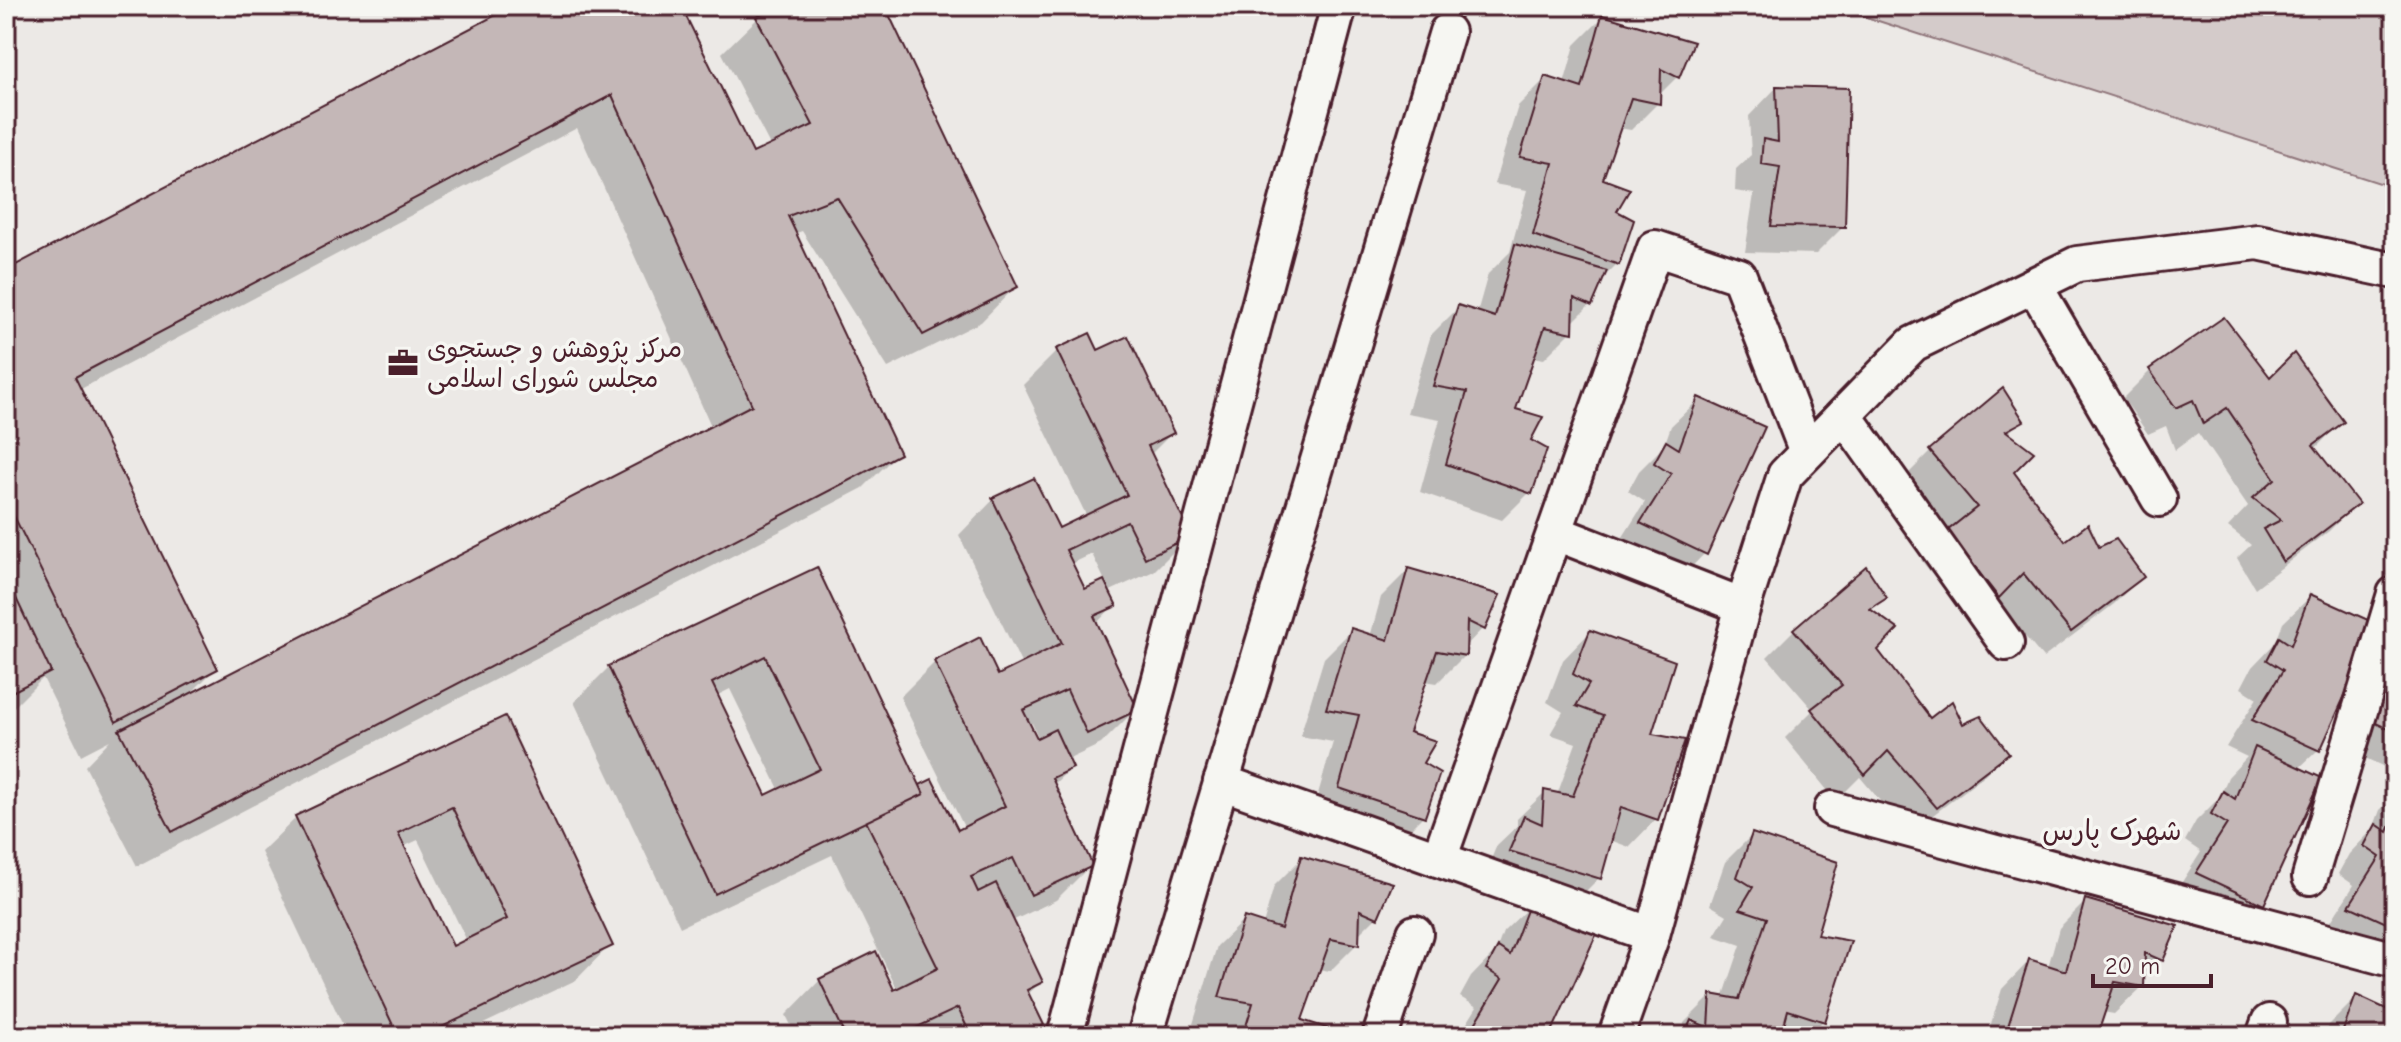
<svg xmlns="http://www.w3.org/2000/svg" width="2401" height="1042" viewBox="0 0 2401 1042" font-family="'Comic Neue','Playpen Sans Arabic',sans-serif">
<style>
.green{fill:#d4cbca;stroke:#8f757a;stroke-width:2}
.shadow{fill:#0003;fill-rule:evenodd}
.building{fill:#c4b7b7;stroke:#4a1f2b;stroke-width:2;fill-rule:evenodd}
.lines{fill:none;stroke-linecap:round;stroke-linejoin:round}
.minor-casing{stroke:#4a1f2b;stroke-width:40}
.minor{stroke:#f6f6f2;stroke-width:34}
.labels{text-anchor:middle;stroke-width:7;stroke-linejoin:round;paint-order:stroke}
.poi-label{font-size:26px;fill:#4a1f2b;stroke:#f6f6f2;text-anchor:start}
.neighbourhood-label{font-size:28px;fill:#4a1f2b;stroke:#f6f6f2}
</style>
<rect width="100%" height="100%" fill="#ece9e6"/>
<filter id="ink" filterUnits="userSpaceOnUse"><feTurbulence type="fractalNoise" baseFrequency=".0125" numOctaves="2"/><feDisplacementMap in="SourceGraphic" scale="16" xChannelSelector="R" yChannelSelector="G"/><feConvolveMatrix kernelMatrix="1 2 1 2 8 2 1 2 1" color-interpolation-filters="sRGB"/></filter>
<g filter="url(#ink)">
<polygon class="green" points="1832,6 2395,6 2395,188"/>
<g class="shadow">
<path d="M517 6H679L752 155 771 147 722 53 757 19 783 6H883L1015 287 981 322 888 368 802 231 794 234 897 454 863 488 137 866 85 766 110 740 81 755 43 678 14 707 6 711V272ZM577 128 712 428 189 695 216 668 79 390Z"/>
<polygon points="1602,18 1678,76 1658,96 1658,103 1631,130 1619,128 1601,181 1614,212 1617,264 1601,280 1590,305 1571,324 1571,332 1544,359 1532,357 1513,410 1528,440 1530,492 1502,520 1420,492 1440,419 1407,413 1431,335 1459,307 1477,313 1488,274 1510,252 1527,190 1494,184 1518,106 1546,78 1564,84 1575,45"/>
<polygon points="1776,88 1843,227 1816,254 1745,252 1754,194 1735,191 1736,169 1751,155 1749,116"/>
<path d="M1057 351 1098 352 1172 433 1150 455 1189 536 1154 571 1108 592 1114 605 1096 624 1136 709 1101 744 1067 760 1071 768 1053 785 1091 865 1056 900 1012 921 1041 982 1027 995 1041 1025 1030 1036H796L786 1015 820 980 893 993 898 991 832 855 680 927 574 702 609 667 816 569 919 788 957 833 965 829 900 697 935 662 997 678 1022 665 959 535 993 500 1058 531 1087 517 1023 385ZM1092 554 1105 581 1084 591 1071 564ZM730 689 780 791 765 798 716 696ZM1032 723 1039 739 1036 741 1028 725Z"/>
<polygon points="2150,371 2269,380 2341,422 2314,450 2356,504 2329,531 2255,588 2237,558 2251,545 2228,527 2248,506 2198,433 2175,450 2166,426 2148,434 2123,398"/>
<polygon points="2002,391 2021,421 2007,434 2011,472 2065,544 2098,550 2142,576 2114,604 2043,658 1995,600 1971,623 1921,560 1948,532 1903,479 1930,452"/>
<polygon points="1699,399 1705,553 1678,581 1614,551 1645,502 1628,491 1639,471 1664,446 1671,426"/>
<polygon points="1408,570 1483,628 1464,648 1464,656 1437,683 1425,681 1406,733 1420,764 1437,774 1423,816 1395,844 1312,815 1333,742 1300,736 1324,658 1352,630 1370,637 1381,597"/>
<polygon points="2311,596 2318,750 2298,769 2262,903 2234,931 2170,901 2201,852 2185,841 2196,821 2220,797 2228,777 2247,757 2226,747 2257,698 2241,688 2252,667 2276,642 2283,623"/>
<polygon points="1884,598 1870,612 1875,650 1930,721 1962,727 2006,753 1979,780 1908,834 1860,777 1836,801 1785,738 1813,710 1767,657 1794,630"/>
<polygon points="1590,632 1650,735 1656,819 1629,847 1610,840 1599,878 1571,906 1483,878 1497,845 1517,826 1517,819 1545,792 1557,795 1576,743 1550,734 1563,712 1547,702 1563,660"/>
<polygon points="2395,632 2395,772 2342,747"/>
<path d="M504 719 610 945 576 980 458 1036H348L261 852 296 818ZM418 840 467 941 452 949 403 847Z"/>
<polygon points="2395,795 2395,955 2323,934 2354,885 2338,874 2349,854 2373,829 2380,810"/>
<polygon points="1752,835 1814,936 1823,1021 1808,1036 1678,1036 1684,1030 1684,1023 1711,996 1723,998 1741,945 1714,936 1727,915 1710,905 1725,862"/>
<polygon points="1301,859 1376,917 1357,936 1357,944 1330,971 1318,969 1300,1022 1323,1036 1225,1036 1227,1030 1193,1024 1217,946 1245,919 1263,925 1274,886"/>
<polygon points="2086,901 2161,960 2142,979 2142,987 2114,1014 2103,1012 2095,1036 1987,1036 2002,989 2029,961 2048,967 2059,928"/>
<polygon points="1531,905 1548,1036 1459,1036 1477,1007 1460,997 1471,977 1496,951 1503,932"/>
<polygon points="2356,998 2395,1015 2395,1036 2325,1036 2329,1025"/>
</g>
<g class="building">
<polygon points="513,6 681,6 753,153 813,125 756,17 779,6 885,6 1018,287 923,335 837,197 788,216 900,454 172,832 119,730 752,405 612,95 75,377 218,669 116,722 6,500 6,270"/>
<polygon points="1602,15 1694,42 1679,78 1661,69 1660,104 1631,98 1603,179 1630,189 1617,211 1634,220 1619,265 1533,235 1553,163 1520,157 1545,76 1582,88"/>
<polygon points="1776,86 1849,88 1845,227 1771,226 1780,167 1761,164 1763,139 1778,142"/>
<polygon points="1515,244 1607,271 1592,306 1574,298 1573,333 1545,327 1516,409 1543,417 1531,440 1547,449 1532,494 1446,464 1467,392 1433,386 1458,305 1495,317"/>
<polygon points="2224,317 2270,377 2294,353 2344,422 2313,445 2359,504 2283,562 2263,529 2281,520 2253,498 2275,479 2227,408 2203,424 2193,400 2176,408 2149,369"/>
<polygon points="1090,333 1098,350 1128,336 1174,433 1148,446 1191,536 1145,558 1127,521 1066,550 1085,589 1104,580 1117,606 1094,616 1138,710 1087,734 1067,690 1023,710 1037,738 1055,729 1073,768 1052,778 1093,866 1031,895 1013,858 971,877 978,892 996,883 1043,982 1027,990 1044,1025 1021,1036 971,1036 958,1008 909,1031 911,1036 846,1036 819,979 876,951 894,990 938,968 862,813 932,779 958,830 1005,806 934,661 980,637 998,675 1062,643 992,498 1034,478 1059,528 1127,495 1056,349"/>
<polygon points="2003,388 2024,421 2006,431 2034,452 2014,472 2065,541 2088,524 2099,547 2116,539 2144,577 2071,632 2023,573 1999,598 1947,531 1977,507 1929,450"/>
<polygon points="1698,397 1765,427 1707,555 1640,523 1671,474 1654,463 1666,441 1679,449"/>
<polygon points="1866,566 1887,598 1870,609 1898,629 1878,650 1930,718 1952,701 1963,724 1981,716 2009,753 1937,808 1888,751 1865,775 1811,709 1842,685 1793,629"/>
<path d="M817 567 924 794 715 894 608 666ZM765 656 820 769 766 795 712 683Z"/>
<polygon points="1408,568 1500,595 1485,630 1467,621 1466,656 1437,651 1409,732 1436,741 1423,763 1440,773 1425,817 1339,788 1359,715 1326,709 1351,628 1388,640"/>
<polygon points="6,577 51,672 6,695"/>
<polygon points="2310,594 2377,624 2320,751 2252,720 2283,670 2267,660 2279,637 2291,645"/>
<polygon points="1590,630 1675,661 1652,734 1685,740 1658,820 1621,807 1601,879 1509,851 1524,816 1542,824 1544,790 1573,796 1603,716 1576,706 1589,684 1573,674"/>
<polygon points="2395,674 2395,732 2367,719"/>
<path d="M505 716 613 946 423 1036H398L295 816ZM452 807 507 919 453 946 398 833Z"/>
<polygon points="2255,747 2322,778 2264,905 2196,873 2227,824 2211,814 2223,791 2235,799"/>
<polygon points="2395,814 2395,927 2349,906 2380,857 2364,846 2376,824 2388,832"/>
<polygon points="1752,833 1838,862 1817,935 1851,941 1825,1022 1788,1010 1781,1036 1684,1036 1691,1020 1709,1028 1711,994 1739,999 1767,918 1740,909 1753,887 1737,877"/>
<polygon points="1301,856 1393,883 1378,918 1360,910 1359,945 1331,939 1302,1020 1330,1029 1326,1036 1243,1036 1253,1003 1219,997 1244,917 1281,929"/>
<polygon points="2085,899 2178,926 2163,961 2145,953 2144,987 2115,982 2097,1036 2005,1036 2029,959 2066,971"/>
<polygon points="1530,902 1597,933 1550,1036 1487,1036 1472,1029 1502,979 1486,969 1498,947 1510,955"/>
<polygon points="2356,995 2395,1013 2395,1036 2341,1036"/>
</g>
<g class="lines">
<g class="minor-casing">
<g id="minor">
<polyline points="2034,285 2159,499"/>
<polyline points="1844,415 2006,643"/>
<polyline points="1556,533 1743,606"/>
<polyline points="1221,782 1652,935"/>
<polyline points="1832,809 2395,960"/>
<polyline points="1439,859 1655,248 1739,276 1807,452"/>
<polyline points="2310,877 2395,594"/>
<polyline points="1065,1036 1337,13"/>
<polyline points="1145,1036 1447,32"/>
<polyline points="1380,1036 1415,933"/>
<polyline points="1616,1036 1652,935 1743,606 1785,475 1913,344 2077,264 2258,242 2395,271"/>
<polyline points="2264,1036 2269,1022"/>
</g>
</g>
<use href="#minor" class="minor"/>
</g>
</g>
<defs>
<g id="office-bare" transform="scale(2.4)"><path d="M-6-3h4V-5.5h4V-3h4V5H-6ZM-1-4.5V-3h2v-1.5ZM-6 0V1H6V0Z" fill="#4a1f2b" stroke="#f6f6f2" stroke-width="2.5" paint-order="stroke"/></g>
</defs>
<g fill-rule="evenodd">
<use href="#office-bare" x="403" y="363"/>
</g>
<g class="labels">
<g class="poi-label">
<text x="427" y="357">مرکز پژوهش و جستجوی<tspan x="427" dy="30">مجلس شورای اسلامی</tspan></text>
</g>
<g class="neighbourhood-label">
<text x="2112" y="840">شهرک پارس</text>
</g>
</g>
<rect width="2401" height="1042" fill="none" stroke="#f6f6f2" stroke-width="32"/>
<rect x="16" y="16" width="2369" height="1010" fill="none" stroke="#4a1f2b" stroke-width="3" filter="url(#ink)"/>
<path d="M2093 974v12h118v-12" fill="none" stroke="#4a1f2b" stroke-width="4"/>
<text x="2105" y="974" font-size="24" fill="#4a1f2b" stroke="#f6f6f2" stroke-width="6" paint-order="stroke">20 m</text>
</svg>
